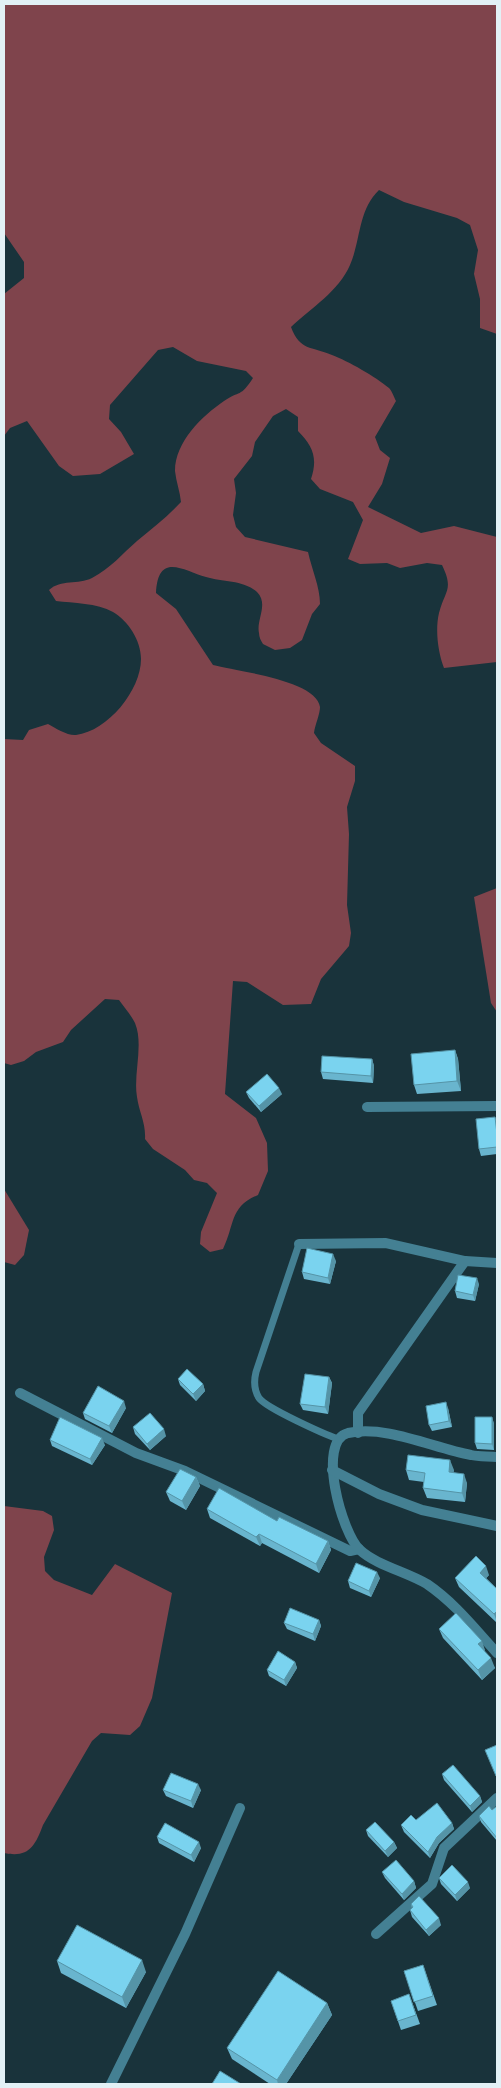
<svg xmlns="http://www.w3.org/2000/svg" width="501" height="2088" viewBox="0 0 501 2088" font-family="'Open Sans',sans-serif">
<style>
.green{fill:#7f444c}
.lines{fill:none;stroke-linecap:round;stroke-linejoin:round}
.lane{stroke:#448093;stroke-width:7}
.street{stroke:#448093;stroke-width:10}
.wall{fill:#69b5ce}
.shaded-wall{fill:#5594a7}
.building{fill:#7ad3ef;stroke:#5594a7}
</style>
<rect width="100%" height="100%" fill="#19333b"/>
<g class="green">
<path d="M4 4H497V334L480 328V299L474 274 478 250 470 225 457 218 404 202 379 190C358 210 361 240 350 265 339 291 311 308 291 327 300 351 311 346 332 355 348 361 376 377 389 388 392 391 394 397 396 401L375 437 380 450 390 458 382 484 368 507 421 533 454 526 497 537V662L444 668C438 652 435 630 439 613 445 590 454 590 442 565L427 563 400 568 387 563 360 564 348 559 363 520 353 502 320 489 311 479C318 458 313 446 298 431V417L286 409 273 416 255 442 252 456 234 479 236 493 233 515 236 527 245 537 308 552C312 570 320 587 320 604L312 614 302 640 290 648 275 650 263 644C261 641 259 637 259 633 256 620 269 604 257 592 244 580 222 582 206 577 184 571 158 551 156 593L176 609 213 665C235 671 317 680 320 707 320 714 315 725 314 733L321 743 355 766V781L347 807 349 834 347 905 351 933 349 946 321 979 311 1004 283 1005 247 982 233 981 225 1094 256 1118 267 1143 268 1171 258 1195C229 1207 235 1225 223 1249L210 1252 200 1244 201 1232 217 1193 207 1183 194 1180 185 1170 153 1149 145 1139C146 1123 139 1112 137 1097 133 1074 144 1045 135 1023 131 1015 124 1007 119 1000L105 999 71 1030 63 1042 36 1052 24 1061 11 1065 4 1063V739L23 740 29 730 48 724C55 728 68 736 76 735 108 731 141 690 141 659 141 640 128 621 113 612 97 603 73 603 56 601L49 590C61 579 78 585 92 578 111 568 122 554 137 541 153 528 167 517 181 502 180 492 176 481 175 471 175 442 202 416 224 401 240 390 240 398 253 378L246 371 197 361 173 347 158 350 110 405 109 419 121 432 134 454 100 474 73 476 59 466 27 421 10 428 4 436V294L24 278V262L4 233Z"/>
<polygon points="497,888 497,1012 491,1003 474,897"/>
<polygon points="4,1189 29,1230 24,1255 15,1265 4,1262"/>
<path d="M4 1506 43 1511 52 1516 54 1530 44 1557 45 1571 54 1580 92 1595 115 1564 172 1593 152 1698 140 1726 130 1735 101 1733 92 1741 43 1825C35 1847 28 1858 4 1853Z"/>
</g>
<g class="lines">
<path class="lane" d="M299 1244 256 1372C254 1380 254 1390 259 1398 266 1408 324 1434 338 1439"/>
<g class="street">
<polyline points="367,1107 497,1106"/>
<polyline points="299,1244 386,1243 465,1261 497,1263"/>
<polyline points="20,1393 136,1453 185,1471 350,1551 359,1549"/>
<polyline points="358,1433 358,1413 465,1261"/>
<path d="M497 1457C489 1456 479 1457 471 1455 433 1448 387 1425 348 1433 316 1441 342 1534 360 1550 376 1565 407 1572 427 1584 455 1603 475 1629 497 1653"/>
<polyline points="332,1470 379,1494 422,1510 497,1526"/>
<polyline points="376,1934 432,1884 444,1848 497,1798"/>
<polyline points="111,2084 185,1934 240,1808"/>
</g>
</g>
<g class="wall">
<polygon points="455,1050 458,1059 461,1091 417,1094 414,1085"/>
<polygon points="372,1059 374,1066 373,1083 323,1079 321,1072"/>
<polygon points="246,1092 282,1094 261,1112 249,1098"/>
<polygon points="495,1117 497,1122 497,1154 481,1156 479,1149"/>
<polygon points="336,1261 330,1284 304,1279 302,1272"/>
<polygon points="479,1284 475,1301 457,1298 455,1291"/>
<polygon points="329,1377 332,1383 328,1414 303,1410 300,1404"/>
<polygon points="178,1379 203,1384 205,1391 196,1401 180,1385"/>
<polygon points="126,1408 112,1433 85,1419 83,1413"/>
<polygon points="448,1408 452,1427 432,1431 429,1425"/>
<polygon points="492,1417 494,1424 494,1450 477,1449 475,1443"/>
<polygon points="133,1427 166,1436 150,1450 135,1434"/>
<polygon points="50,1440 105,1445 92,1465 52,1446"/>
<polygon points="406,1470 454,1470 453,1473 467,1483 465,1502 427,1498 423,1488 424,1482 409,1480"/>
<polygon points="196,1477 200,1486 186,1510 170,1501 166,1492"/>
<polygon points="207,1509 277,1521 328,1541 331,1550 319,1573 262,1543 260,1546 210,1518"/>
<polygon points="489,1575 486,1578 497,1589 497,1623 459,1587 455,1578"/>
<polygon points="380,1578 371,1597 350,1588 348,1581"/>
<polygon points="319,1620 321,1626 315,1641 287,1629 284,1623"/>
<polygon points="439,1629 485,1650 484,1651 495,1668 482,1680 443,1638"/>
<polygon points="295,1662 297,1668 286,1686 269,1676 267,1670"/>
<polygon points="442,1774 480,1796 482,1802 472,1812 444,1780"/>
<polygon points="163,1790 201,1790 193,1808 166,1796"/>
<polygon points="497,1806 497,1841 481,1822 479,1816 492,1810"/>
<polygon points="416,1820 452,1823 454,1829 439,1843 430,1858 404,1832 401,1825"/>
<polygon points="366,1830 394,1842 397,1848 388,1857 368,1836"/>
<polygon points="157,1837 201,1848 194,1862 159,1843"/>
<polygon points="382,1872 414,1881 416,1888 404,1900 385,1878"/>
<polygon points="439,1878 470,1888 457,1901 441,1884"/>
<polygon points="411,1904 441,1925 429,1936 412,1917 410,1910 412,1908"/>
<polygon points="57,1961 146,1972 126,2008 61,1973"/>
<polygon points="423,1965 437,2005 418,2011 404,1971"/>
<polygon points="409,1994 420,2024 401,2030 391,2001"/>
<polygon points="327,2003 332,2015 286,2084 270,2084 232,2059 227,2048"/>
</g>
<g class="shaded-wall">
<polygon points="455,1050 458,1059 461,1091 457,1081"/>
<polygon points="372,1059 374,1066 373,1083 371,1076"/>
<polygon points="279,1088 282,1094 261,1112 259,1106"/>
<polygon points="333,1254 336,1261 330,1284 328,1278"/>
<polygon points="477,1278 479,1284 475,1301 473,1295"/>
<polygon points="329,1377 332,1383 328,1414 325,1407"/>
<polygon points="203,1384 205,1391 196,1401 193,1394"/>
<polygon points="124,1401 126,1408 112,1433 109,1426"/>
<polygon points="446,1402 448,1408 452,1427 449,1421"/>
<polygon points="492,1417 494,1424 494,1450 492,1444"/>
<polygon points="164,1429 166,1436 150,1450 147,1444"/>
<polygon points="102,1438 105,1445 92,1465 90,1459"/>
<polygon points="450,1460 454,1470 452,1481 449,1472"/>
<polygon points="464,1474 467,1483 465,1502 462,1493"/>
<polygon points="196,1477 200,1486 186,1510 182,1501"/>
<polygon points="259,1534 262,1543 260,1546 256,1537"/>
<polygon points="328,1541 331,1550 319,1573 316,1564"/>
<polygon points="486,1566 489,1575 483,1582 480,1573"/>
<polygon points="377,1572 380,1578 371,1597 369,1591"/>
<polygon points="497,1611 497,1622 494,1614"/>
<polygon points="319,1620 321,1626 315,1641 313,1634"/>
<polygon points="482,1641 485,1650 481,1653 478,1644"/>
<polygon points="491,1658 495,1668 482,1680 478,1670"/>
<polygon points="295,1662 297,1668 286,1686 284,1680"/>
<polygon points="198,1784 201,1790 193,1808 191,1801"/>
<polygon points="480,1796 482,1802 472,1812 470,1806"/>
<polygon points="452,1823 454,1829 439,1843 430,1858 428,1852 437,1837"/>
<polygon points="199,1842 201,1848 194,1862 191,1855"/>
<polygon points="394,1842 397,1848 388,1857 385,1851"/>
<polygon points="414,1881 416,1888 404,1900 402,1894"/>
<polygon points="468,1882 470,1888 457,1901 455,1895"/>
<polygon points="439,1918 441,1925 429,1936 426,1930"/>
<polygon points="142,1960 146,1972 126,2008 122,1997"/>
<polygon points="327,2003 332,2015 286,2084 278,2084 277,2080"/>
</g>
<g class="building">
<polygon points="455,1050 457,1081 414,1085 411,1054"/>
<polygon points="322,1056 372,1059 371,1076 321,1072"/>
<polygon points="267,1074 279,1088 259,1106 246,1092"/>
<polygon points="495,1117 497,1134 497,1147 479,1149 476,1119"/>
<polygon points="307,1248 333,1254 328,1278 302,1272"/>
<polygon points="458,1275 477,1278 473,1295 455,1291"/>
<polygon points="187,1369 203,1384 193,1394 178,1379"/>
<polygon points="305,1374 329,1377 325,1407 300,1404"/>
<polygon points="98,1386 124,1401 109,1426 83,1413"/>
<polygon points="446,1402 449,1421 429,1425 426,1406"/>
<polygon points="150,1413 164,1429 147,1444 133,1427"/>
<polygon points="60,1417 102,1438 90,1459 50,1440"/>
<polygon points="475,1417 492,1417 492,1444 475,1443"/>
<polygon points="408,1455 450,1460 449,1472 464,1474 462,1493 423,1488 425,1473 406,1470"/>
<polygon points="180,1469 196,1477 182,1501 166,1492"/>
<polygon points="219,1488 277,1521 279,1517 328,1541 316,1564 259,1534 256,1537 207,1509"/>
<polygon points="476,1556 486,1566 480,1573 497,1589 497,1611 494,1614 455,1578"/>
<polygon points="356,1563 377,1572 369,1591 348,1581"/>
<polygon points="290,1608 319,1620 313,1634 284,1623"/>
<polygon points="456,1613 482,1641 478,1644 491,1658 478,1670 439,1629"/>
<polygon points="278,1651 295,1662 284,1680 267,1670"/>
<polygon points="497,1745 497,1775 496,1776 485,1750"/>
<polygon points="453,1765 480,1796 470,1806 442,1774"/>
<polygon points="171,1773 198,1784 191,1801 163,1790"/>
<polygon points="437,1803 452,1823 437,1837 428,1852 401,1825 411,1815 416,1820"/>
<polygon points="489,1806 492,1810 497,1806 497,1838 479,1816"/>
<polygon points="375,1822 394,1842 385,1851 366,1830"/>
<polygon points="165,1823 199,1842 191,1855 157,1837"/>
<polygon points="396,1860 414,1881 402,1894 382,1872"/>
<polygon points="452,1865 468,1882 455,1895 439,1878"/>
<polygon points="419,1896 439,1918 426,1930 410,1910 413,1907 411,1904"/>
<polygon points="77,1925 142,1960 122,1997 57,1961"/>
<polygon points="423,1965 433,1996 414,2002 404,1971"/>
<polygon points="278,1971 327,2003 277,2080 227,2048"/>
<polygon points="409,1994 416,2015 398,2021 391,2001"/>
<polygon points="220,2071 241,2084 212,2084"/>
</g>
<rect width="501" height="2088" fill="none" stroke="#e2f1f6" stroke-width="10"/>
</svg>
